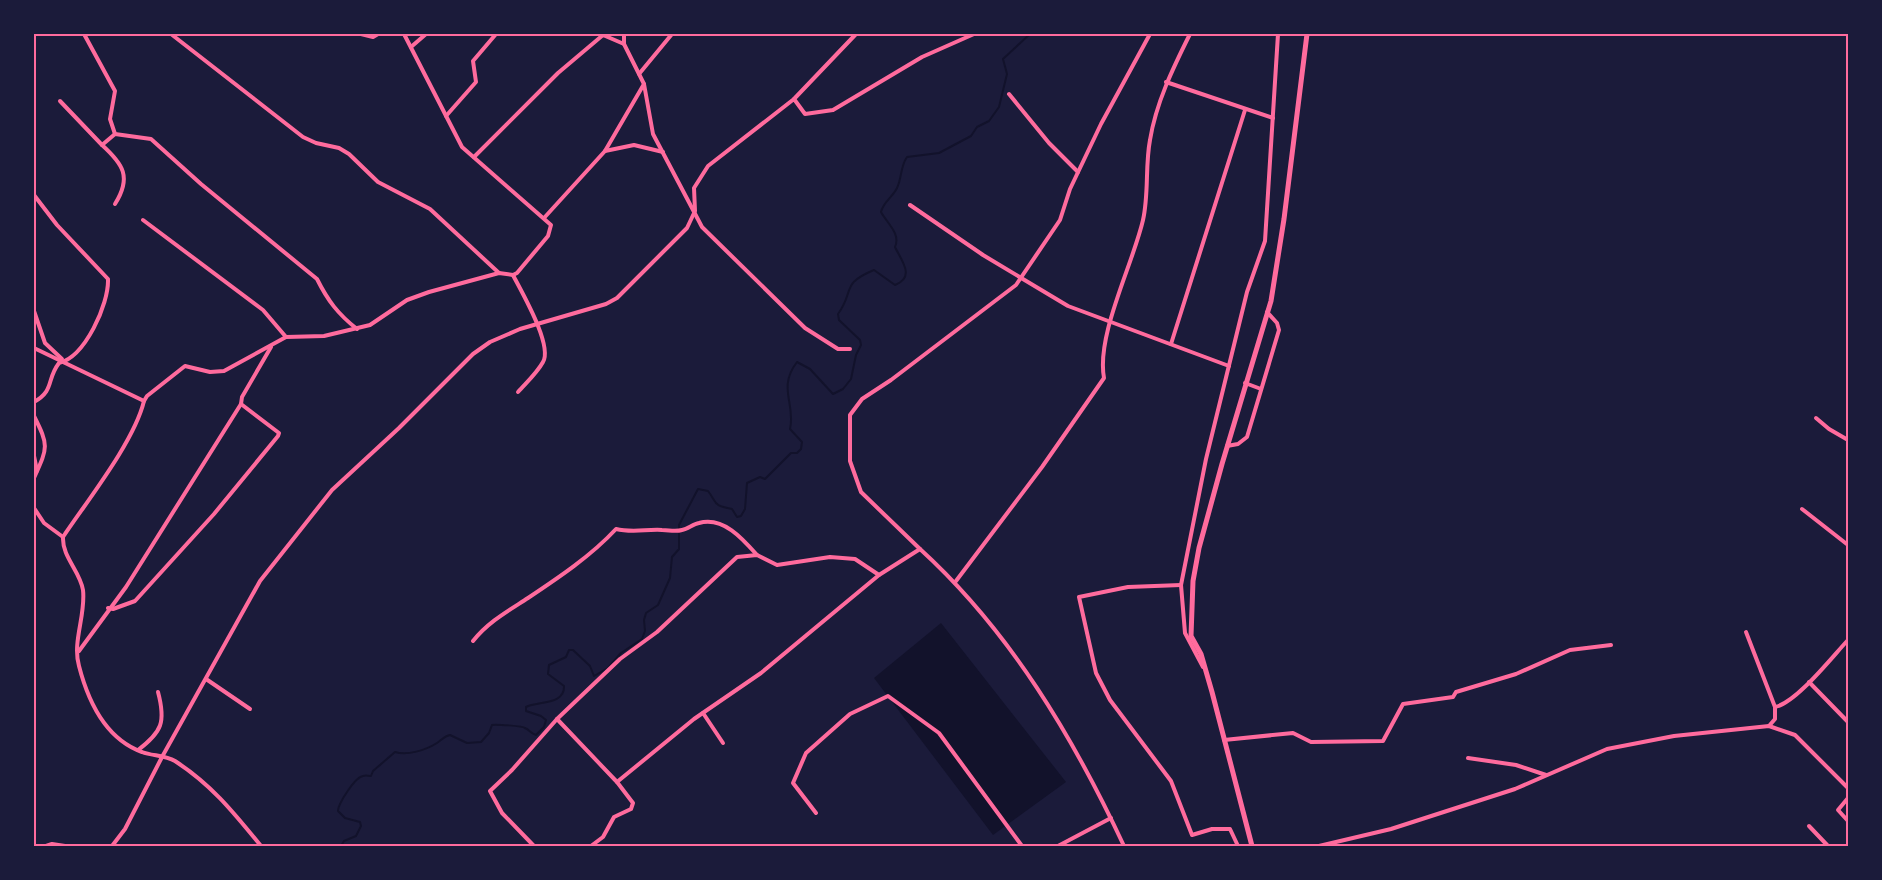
<svg xmlns="http://www.w3.org/2000/svg" width="1882" height="880" viewBox="0 0 1882 880" font-family="Ubuntu,sans-serif">
<style>
.water{fill:#12122b}
.lines{fill:none;stroke-linecap:round;stroke-linejoin:round}
.stream{stroke:#12122b;stroke-width:2}
.minor{stroke:#ff6b9d;stroke-width:4}
.secondary{stroke:#ff6b9d;stroke-width:5}
.neatline{fill:none;stroke:#ff6b9d;stroke-width:2}
</style>
<rect width="100%" height="100%" fill="#1b1b3a"/>
<polygon class="water" points="941,623 1066,782 993,835 874,678"/>
<g class="lines">
<path class="stream" d="M341 846 344 841 356 836 361 826 360 822 345 818 338 811C338 804 355 777 363 776 366 775 368 776 371 776L373 771 395 752C407 756 426 750 437 743 442 740 444 736 450 735L467 743 481 742 489 733 492 725C495 724 523 726 525 728 530 730 530 733 536 735L544 727 546 720 541 716 526 711V707C538 701 565 705 564 686L548 674 549 665 566 657 569 650H573L590 666 594 676 608 668 621 653 642 639 645 631 644 620 646 613 658 605 670 578 672 557 679 549V525L698 489 708 491C718 504 712 505 732 509L737 517 741 516 745 509 747 483 760 477 765 479 791 453H797L801 449 802 442 790 429C796 404 777 388 797 362L810 369 833 394 843 389 851 379 856 355 861 345 860 340 839 320 838 314C855 291 840 284 874 270L895 285C916 277 901 260 895 247 901 234 887 223 881 212 883 202 892 198 897 188 902 178 900 167 907 157L939 153 971 136 977 127 989 121 999 107 1007 74 1003 59 1030 34"/>
<g class="minor">
<path d="M84 34 115 91 110 119 115 134 151 139 201 184 317 279C328 301 338 314 357 329"/>
<polyline points="171,34 303,137 316,143 339,148 349,154 378,182 430,209 499,273"/>
<polyline points="361,34 373,37 378,34"/>
<polyline points="624,34 624,44 644,84 653,134 702,227 805,328 838,349 850,349"/>
<polyline points="411,47 426,34"/>
<polyline points="639,74 672,34"/>
<polyline points="1166,82 1273,118"/>
<polyline points="1009,94 1049,143 1078,172"/>
<polyline points="794,99 856,34"/>
<polyline points="60,101 102,145"/>
<polyline points="446,116 476,82 473,61 496,34"/>
<path d="M115 134 102 145C123 164 132 177 115 204"/>
<polyline points="605,151 644,84"/>
<polyline points="474,157 558,73 603,35 624,44"/>
<path d="M34 195 57 225 108 279C109 304 85 357 59 363 46 380 55 390 34 402"/>
<polyline points="910,205 983,255 1068,306 1229,366"/>
<polyline points="544,218 605,151 634,145 663,152"/>
<polyline points="143,220 263,310 286,337"/>
<path d="M513 275C521 291 553 345 543 362 537 373 526 383 518 392"/>
<polyline points="34,311 45,343 62,359"/>
<polyline points="1171,344 1245,110"/>
<polyline points="34,348 144,401 147,396 185,366 210,372 224,371 286,337 324,336 370,325 407,300 429,292 499,273 513,275 517,273 548,236 551,225 462,147 404,34"/>
<polyline points="1245,383 1261,389"/>
<path d="M34 416C49 446 48 447 34 478"/>
<polyline points="1816,418 1829,429 1848,440"/>
<polyline points="1227,446 1238,444 1247,437 1279,330 1277,323 1267,312"/>
<polyline points="34,456 37,471"/>
<path d="M34 508 44 523 63 537C62 557 80 571 83 590 86 615 72 642 79 666 88 701 106 739 142 752 152 756 165 755 175 761 212 785 234 813 261 846"/>
<polyline points="1802,509 1848,545"/>
<path d="M63 537C87 501 134 442 144 401"/>
<polyline points="920,549 861,492 850,461 850,415 862,399 891,380 1016,285 1060,220 1070,189 1101,124 1150,34"/>
<path d="M956 581 1042 467 1104 378C1096 335 1133 264 1143 220 1149 194 1145 166 1150 140 1156 103 1173 68 1190 34"/>
<polyline points="1181,585 1128,587 1079,597 1096,673 1110,700 1171,781 1192,835 1212,829 1230,829 1238,846"/>
<polyline points="108,608 113,609 135,601 214,514 278,436 279,433 241,404"/>
<polyline points="1746,632 1775,707 1775,719 1769,726"/>
<path d="M473 641C488 622 508 611 528 598 558 578 591 556 616 529 632 533 647 529 662 530 669 530 675 532 682 530 688 529 693 524 699 523 723 516 743 539 757 555"/>
<polyline points="79,651 126,587 241,404 242,397 271,347"/>
<polyline points="1203,667 1185,633 1181,585 1206,459 1247,292 1265,241 1278,34"/>
<polyline points="206,679 250,709"/>
<polyline points="1809,682 1848,722"/>
<path d="M1775 707C1796 703 1832 657 1848 640"/>
<polyline points="703,713 723,743"/>
<polyline points="557,719 617,782 633,803 631,809 614,817 603,837 591,846"/>
<polyline points="1224,740 1293,733 1311,742 1383,741 1403,704 1453,697 1456,692 1516,674 1570,650 1611,645"/>
<path d="M138 750C162 732 166 722 158 692"/>
<polyline points="1468,758 1516,765 1546,775"/>
<path d="M617 782 694 719 761 673 879 575 920 549C1010 631 1073 737 1124 846"/>
<polyline points="1848,798 1838,810 1848,821"/>
<polyline points="816,813 793,783 806,753 850,714 888,696 939,733 1022,846"/>
<polyline points="1809,826 1828,846"/>
<polyline points="46,846 52,844 65,846"/>
<polyline points="112,846 125,829 162,757 260,581 332,490 399,428 473,354 490,342 520,329 606,304 617,298 687,228 695,211 694,188 708,166 794,99 805,114 833,110 922,57 974,34"/>
<polyline points="534,846 502,813 490,791 512,770 557,719 620,659 657,632 737,557 757,555 777,565 830,557 855,559 879,575"/>
<polyline points="1058,846 1111,818"/>
<polyline points="1319,846 1391,829 1515,789 1607,749 1674,736 1769,726 1795,735 1848,788"/>
</g>
<polyline class="secondary" points="1252,846 1212,692 1201,654 1191,636 1193,581 1199,548 1222,464 1271,301 1284,219 1307,34"/>
</g>
<rect width="1882" height="880" fill="none" stroke="#1b1b3a" stroke-width="70"/>
<rect x="35" y="35" width="1812" height="810" class="neatline"/>
</svg>
